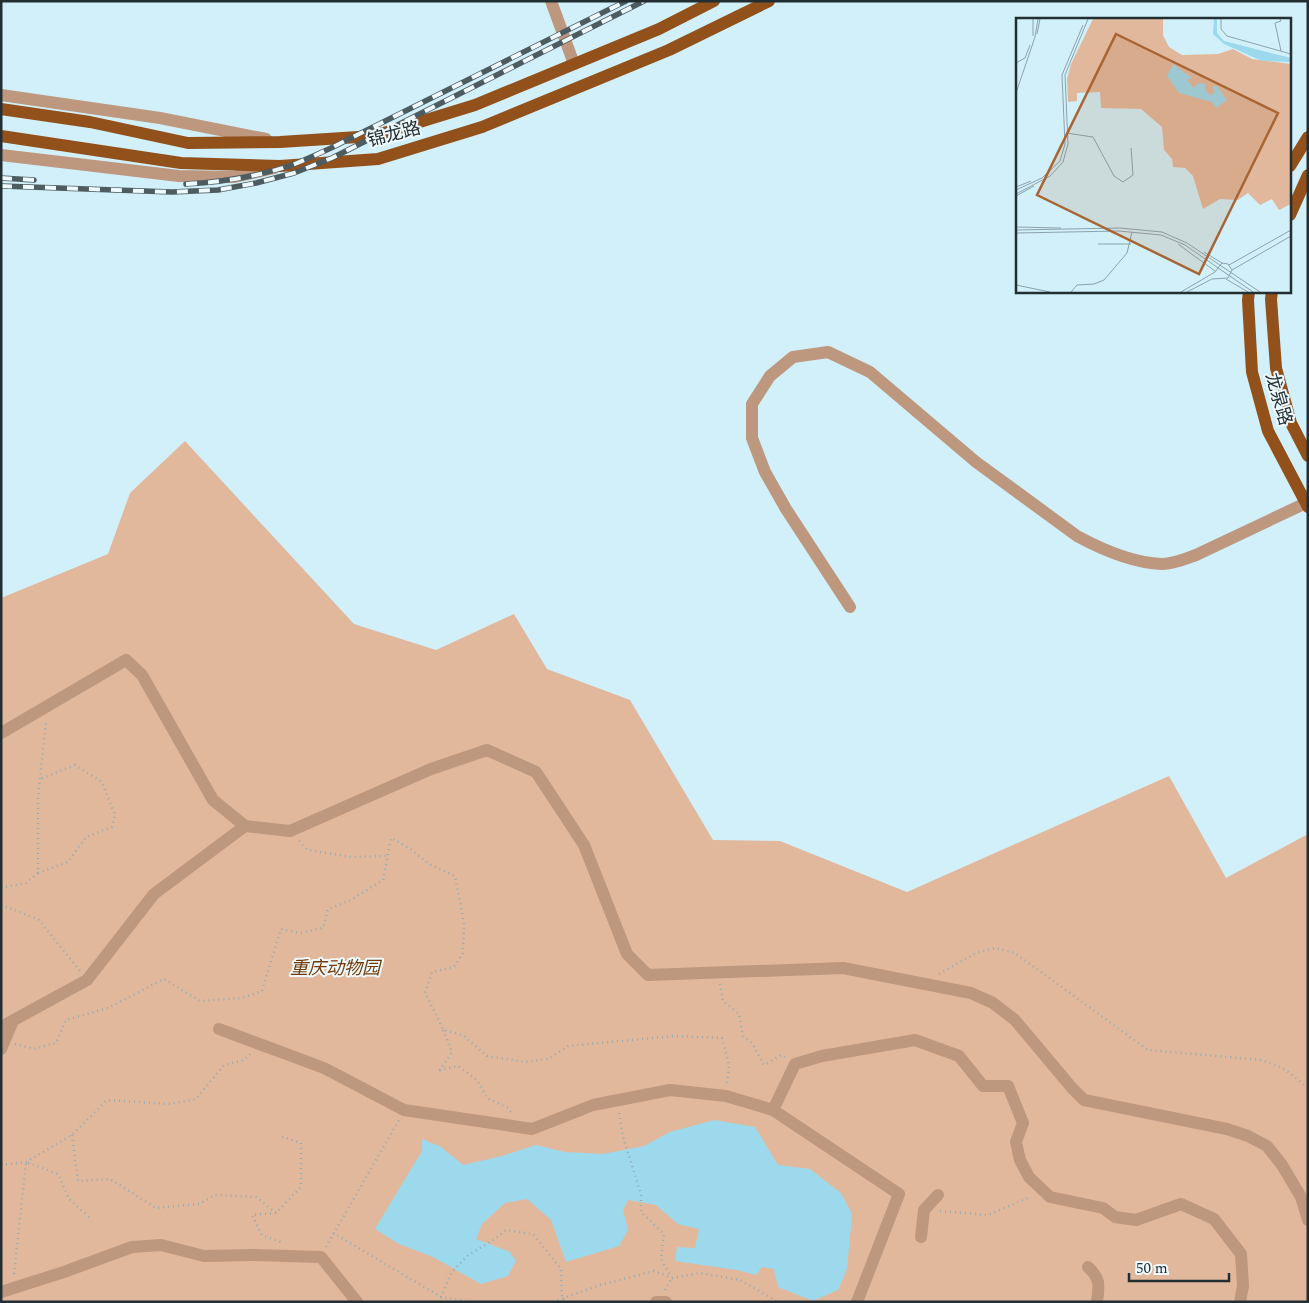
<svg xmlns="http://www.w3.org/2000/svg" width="1309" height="1303" viewBox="0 0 1309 1303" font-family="Spectral,'Noto Sans SC',serif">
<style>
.green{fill:#e2b89d}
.water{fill:#9cd9ed}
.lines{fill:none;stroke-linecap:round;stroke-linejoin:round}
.path{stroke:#94abb3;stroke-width:2.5;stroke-dasharray:1 4;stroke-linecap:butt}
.minor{stroke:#bd977e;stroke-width:12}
.major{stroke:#92501b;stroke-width:12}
.rail-casing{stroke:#4c5c61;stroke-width:5.5}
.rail{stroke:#eefafe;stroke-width:4;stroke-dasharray:11;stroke-linecap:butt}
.labels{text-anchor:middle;stroke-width:4;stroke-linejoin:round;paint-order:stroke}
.street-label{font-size:18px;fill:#232e32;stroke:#eefafe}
.park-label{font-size:18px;font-style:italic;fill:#733a07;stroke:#eefafe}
.inset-road{fill:none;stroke:#8ca2aa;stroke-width:1}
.view{fill:#a86533;fill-opacity:0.15;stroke:#a86533;stroke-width:2.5}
.inset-edge{fill:none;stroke:#232e32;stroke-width:2.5}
</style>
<rect width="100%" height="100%" fill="#d2f0fa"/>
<polygon class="green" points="185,441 354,624 436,650 514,614 547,669 630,700 713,840 780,841 907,892 1169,776 1226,878 1308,834 1308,1302 1,1302 1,598 108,554 130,493"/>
<polygon class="water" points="714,1120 755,1127 778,1165 810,1169 841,1193 852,1214 847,1269 838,1290 813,1301 778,1287 774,1269 762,1267 756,1275 737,1270 675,1261 677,1247 695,1248 699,1229 678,1224 656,1205 628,1200 623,1210 628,1230 619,1246 566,1262 551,1220 527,1199 505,1203 482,1224 476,1239 510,1252 516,1261 508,1276 481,1284 433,1257 399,1244 375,1229 422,1151 422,1139 441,1147 463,1165 502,1156 536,1145 565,1152 603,1154 644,1146 670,1132"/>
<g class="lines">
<g class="path">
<polyline points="299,841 308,850 351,857 388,856"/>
<polyline points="38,873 68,862 86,837 112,827 115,815 102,782 75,765 40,779"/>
<polyline points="1,888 26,883 38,873 38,799 46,722"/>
<polyline points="1,905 38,919 80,971"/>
<polyline points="939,974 976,953 995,948 1015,953 1148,1050 1262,1060 1286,1070 1308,1088"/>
<polyline points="720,984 723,1001 739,1014 743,1036 752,1043 764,1065 781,1055 785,1057"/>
<polyline points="443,1030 452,1052 440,1070 458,1066 477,1080 487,1098 508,1108 512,1114"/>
<polyline points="15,1044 34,1049 56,1043 66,1020 108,1008 164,979 200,1001 242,998 262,991 281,929 300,933 323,928 328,909 349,901 383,880 391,838 409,848 429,864 455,876 464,923 463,953 454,967 432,972 425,993 435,1012 443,1030 463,1035 487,1056 525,1062 548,1059 568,1046 674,1036 722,1038 729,1065 727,1085"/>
<polyline points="619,1113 623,1137 641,1194 641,1212 664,1234 661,1259 671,1277"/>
<polyline points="72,1135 78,1181 110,1179 156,1208 199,1204 215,1195 256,1197 276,1213 301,1187 301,1143 280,1136"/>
<polyline points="1,1165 26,1162 72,1135 107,1100 169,1104 196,1099 224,1065 244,1060 250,1054"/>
<polyline points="940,1211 988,1215 1030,1197"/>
<polyline points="276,1213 252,1215 262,1235 281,1242"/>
<polyline points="333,1233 441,1297 473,1302"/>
<polyline points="326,1247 399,1120"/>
<polyline points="14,1274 26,1162 58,1174 69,1199 90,1218"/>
<polyline points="665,1290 672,1278"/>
<polyline points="439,1302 451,1273 468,1255 492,1241 506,1230 533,1234 561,1269 562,1298 566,1302"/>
<polyline points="553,1302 600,1285 654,1271 672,1278 700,1273 740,1280 778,1302"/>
</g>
<g class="minor">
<polyline points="551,1 574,64"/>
<polyline points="1,95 160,118 266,139"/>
<polyline points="1,155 179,176 234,177 274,168"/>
<path d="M850 607 786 509 765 472 752 438V404L770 376 793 357 828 352 870 372 976 462 1077 536C1101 549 1134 563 1162 564 1174 564 1185 559 1196 555L1308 502"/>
<polyline points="1,733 126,660 142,675 213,800 245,826 290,831 431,769 487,750 536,772 584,845 627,954 648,975 843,968 971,993 993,1003 1015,1020 1072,1088 1084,1100 1227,1129 1248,1136 1267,1146 1282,1165 1301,1197 1308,1220"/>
<polyline points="1,1027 87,980 154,894 245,826"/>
<polyline points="219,1029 324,1068 404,1110 519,1127 532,1129 593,1105 670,1090 726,1096 773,1110 899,1194 857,1302"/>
<polyline points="1,1049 13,1021"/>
<polyline points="773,1110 795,1064 822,1056 915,1040 959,1056 983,1086 1008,1086 1023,1123 1016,1142 1020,1160 1029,1177 1050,1197 1103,1208 1115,1217 1136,1220 1181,1204 1214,1219 1241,1254 1243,1286 1240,1302"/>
<polyline points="921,1237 924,1210 938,1195"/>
<path d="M1088 1267C1101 1279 1099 1286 1097 1302"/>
<polyline points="1,1292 64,1272 132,1247 161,1245 204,1256 254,1255 321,1257 357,1302"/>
<polyline points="656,1302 666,1302"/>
</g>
<g class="major">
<polyline points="1,109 90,122 188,143 280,142 374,136 475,105 659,29 714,1"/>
<polyline points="1,136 181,163 280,166 378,159 482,127 669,50 769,1"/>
<polyline points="1290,166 1308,137"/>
<polyline points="1290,215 1308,175"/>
<polyline points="1249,291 1248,300 1252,372 1268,431 1308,507"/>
<polyline points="1272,291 1271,299 1276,368 1291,423 1308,456"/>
</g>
<g class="rail-casing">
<g id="rail">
<polyline points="1,178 34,180"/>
<path d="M186 184C223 182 256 177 292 165 305 160 318 154 331 148L626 1"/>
<polyline points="1,186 172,192 218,190 256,183 294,173 332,158 644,1"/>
</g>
</g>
<use href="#rail" class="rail"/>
</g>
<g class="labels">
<g class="street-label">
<text transform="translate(394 134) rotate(-15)" y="6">锦龙路</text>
<text transform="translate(1279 399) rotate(74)" y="6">龙泉路</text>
</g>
<g class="park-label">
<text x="335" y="974">重庆动物园</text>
</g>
</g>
<g transform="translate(1016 18)">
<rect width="275" height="275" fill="#d2f0fa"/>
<path d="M77 1H147V17L153 29 166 37 202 36 217 31 236 41 275 46V186L263 192 256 181 244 187 232 175 222 182 204 181 187 191 177 158 169 150 157 149 156 141 148 132 146 109 125 91 85 90 84 74 61 75V83L52 84 51 61 55 46Z" fill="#e2b89d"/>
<path d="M198 1H201V15L208 23 275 40V44L246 43 208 26 197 16ZM157 46 176 60 171 62 178 70 182 65 189 66V72L194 77 199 74 196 69 201 68 211 82 200 90 196 84 163 75 151 58Z" fill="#9cd9ed"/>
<path class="inset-road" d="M205 1V11L211 18 275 36M264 1 265 3 259 5 265 33M21 16 24 1M17 18V1M0 45 9 40 14 27M0 75 19 19 22 1M50 115 77 119 98 158 107 164 117 157 115 130M0 169 15 163M0 172 26 160 44 143 49 126 46 57 67 7M0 176 34 158 47 144 52 126 49 57 72 1M0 178 18 168M0 209 45 210M0 212 104 210 146 214 171 225 244 274M0 215 103 213 145 217 169 227 237 274M82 226H115M162 226 199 253M188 234 206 245M213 247 275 212M216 252 275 218M210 261 232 274M0 267 34 274M55 274 61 267 78 266 88 262 111 235 116 214M165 274 199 254M171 274 196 261 212 260 216 252 212 246 206 245 199 254"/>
<path class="view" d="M100 16 262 95 183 256 21 177Z"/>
<rect width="275" height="275" class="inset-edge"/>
</g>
<rect width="1309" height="1303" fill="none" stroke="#232e32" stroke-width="5"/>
<path d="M1129 1273v8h100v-8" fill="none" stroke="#232e32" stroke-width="2.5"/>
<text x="1136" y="1273" font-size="15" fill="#232e32" stroke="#eefafe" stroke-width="4" paint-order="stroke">50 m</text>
</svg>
